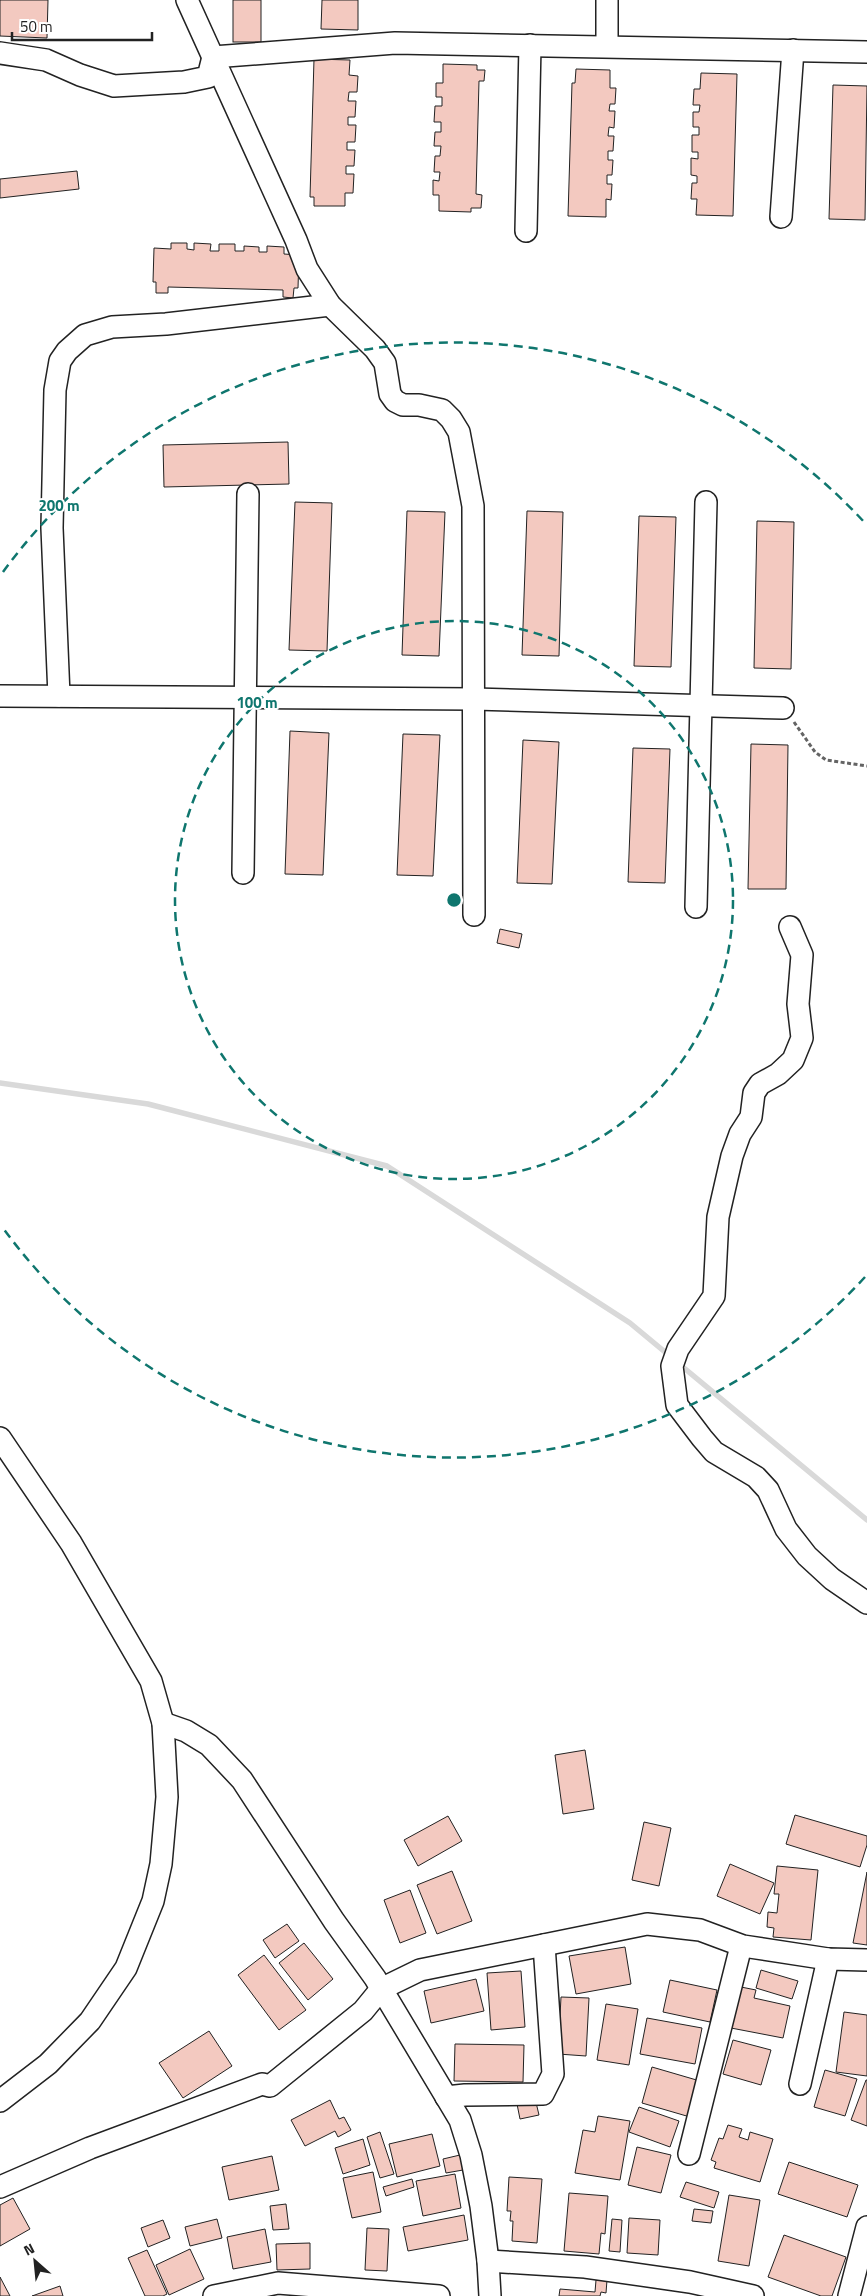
<svg xmlns="http://www.w3.org/2000/svg" width="867" height="2296" viewBox="0 0 867 2296" font-family="'Titillium Web',sans-serif">
<style>
.lines{fill:none;stroke-linecap:round;stroke-linejoin:round}
.stream{stroke:#d9d9d9;stroke-width:5.5}
.building{fill:#f3c9c0;stroke:#222}
.minor-casing{stroke:#222;stroke-width:24}
.path{stroke:#646464;stroke-width:3;stroke-dasharray:4 2.5;stroke-linecap:butt}
.minor{stroke:#fff;stroke-width:21}
.ring{fill:none;stroke:#0f766e;stroke-width:2.5;stroke-dasharray:9 6}
.centre{fill:#0f766e;stroke:#fff;stroke-width:2.5}
.ring-label{font-size:15px;text-anchor:middle;font-weight:bold;fill:#0f766e;stroke:#fff;stroke-width:4;stroke-linejoin:round;paint-order:stroke}
</style>
<rect width="100%" height="100%" fill="#fff"/>
<g class="lines">
<g class="stream">
<polyline points="0,1083 148,1104 387,1166 630,1323 671,1357"/>
<polyline points="678,1363 867,1520"/>
</g>
</g>
<g class="building">
<polygon points="0,0 48,0 47,38 0,36"/>
<rect x="233" y="0" width="28" height="42"/>
<polygon points="322,0 358,0 358,30 321,29"/>
<polygon points="314,59 350,60 349,75 358,76 357,92 349,92 348,101 356,101 355,117 348,117 348,125 356,125 355,142 347,142 347,150 355,150 354,166 346,166 346,174 354,174 353,193 345,193 345,206 314,206 314,197 310,197"/>
<polygon points="443,64 477,65 477,70 485,70 484,81 479,81 476,194 482,195 481,208 471,208 471,212 439,211 439,195 433,195 433,180 439,181 440,172 434,172 435,156 440,156 441,146 434,146 435,132 441,132 441,122 434,122 435,106 442,106 442,97 436,97 436,83 443,83"/>
<polygon points="576,69 610,70 610,88 616,88 615,104 610,104 609,111 615,111 614,128 609,127 608,136 614,136 613,151 608,151 608,160 613,160 612,175 607,175 607,184 612,184 611,200 606,199 606,217 568,216 572,83 575,83"/>
<polygon points="701,73 737,74 733,216 696,215 697,199 691,199 692,183 697,183 697,176 691,175 691,158 698,159 698,152 692,152 692,135 699,135 699,127 693,127 693,112 699,112 700,105 693,105 694,89 700,89"/>
<polygon points="833,85 867,86 865,220 829,219"/>
<polygon points="77,171 79,189 0,198 0,179"/>
<polygon points="171,243 187,243 187,249 194,250 194,243 211,244 210,251 219,251 219,244 235,244 235,251 244,251 244,246 259,247 259,252 267,252 267,246 284,247 284,254 299,255 298,288 294,288 293,298 283,297 283,290 168,287 168,293 156,293 156,282 153,282 154,248 171,249"/>
<polygon points="288,442 289,484 164,487 163,445"/>
<polygon points="295,502 332,503 327,651 289,650"/>
<polygon points="407,511 445,512 439,656 402,655"/>
<polygon points="527,511 563,512 559,656 522,655"/>
<polygon points="639,516 676,517 671,667 634,666"/>
<polygon points="757,521 794,522 791,669 754,668"/>
<polygon points="290,731 329,733 323,875 285,874"/>
<polygon points="403,734 440,735 433,876 397,875"/>
<polygon points="523,740 559,742 552,884 517,883"/>
<polygon points="751,744 788,745 786,889 748,889"/>
<polygon points="633,748 670,749 665,883 628,882"/>
<polygon points="500,929 522,934 519,948 497,943"/>
<polygon points="585,1750 594,1809 563,1814 555,1755"/>
<polygon points="795,1815 867,1836 867,1845 860,1867 786,1844"/>
<polygon points="448,1816 462,1841 418,1866 404,1840"/>
<polygon points="644,1822 671,1828 659,1886 632,1880"/>
<polygon points="730,1864 774,1883 760,1914 717,1896"/>
<polygon points="777,1866 818,1870 811,1940 773,1937 774,1928 767,1927 768,1912 777,1913 779,1894 774,1894"/>
<polygon points="452,1871 472,1921 437,1934 417,1885"/>
<polygon points="867,1872 867,1945 853,1943"/>
<polygon points="410,1890 426,1933 400,1943 384,1900"/>
<polygon points="287,1924 299,1941 275,1958 263,1940"/>
<polygon points="304,1943 333,1979 308,2000 279,1963"/>
<polygon points="625,1947 631,1984 576,1994 569,1956"/>
<polygon points="264,1955 306,2010 279,2030 238,1975"/>
<polygon points="761,1970 798,1981 792,1999 756,1988"/>
<polygon points="521,1971 525,2027 491,2030 487,1973"/>
<polygon points="476,1979 484,2011 431,2023 424,1991"/>
<polygon points="670,1980 717,1990 710,2022 663,2012"/>
<polygon points="741,1987 756,1990 754,1998 790,2006 783,2038 731,2028"/>
<polygon points="561,1997 589,1998 586,2056 558,2054"/>
<polygon points="606,2004 638,2009 629,2065 597,2060"/>
<polygon points="844,2012 867,2015 867,2076 836,2072"/>
<polygon points="647,2018 702,2028 695,2064 640,2054"/>
<polygon points="209,2031 232,2066 183,2098 159,2063"/>
<polygon points="733,2040 771,2050 761,2085 723,2074"/>
<polygon points="455,2044 524,2045 523,2082 454,2081"/>
<polygon points="652,2067 700,2081 690,2117 642,2103"/>
<polygon points="825,2070 857,2079 845,2116 814,2107"/>
<polygon points="866,2080 867,2080 867,2126 851,2120"/>
<polygon points="534,2094 539,2115 520,2119 516,2099"/>
<polygon points="330,2100 339,2119 344,2117 351,2130 338,2137 335,2131 305,2146 291,2120"/>
<polygon points="639,2107 679,2121 670,2147 629,2132"/>
<polygon points="598,2116 630,2121 620,2180 575,2173 583,2130 595,2132"/>
<polygon points="728,2125 742,2129 739,2137 748,2140 750,2132 773,2139 760,2182 714,2168 716,2162 711,2160 719,2138 723,2139"/>
<polygon points="380,2132 394,2174 380,2178 367,2137"/>
<polygon points="432,2134 440,2166 397,2177 389,2144"/>
<polygon points="363,2139 370,2165 343,2174 335,2148"/>
<polygon points="637,2147 671,2155 661,2193 628,2185"/>
<polygon points="460,2155 463,2170 446,2173 443,2159"/>
<polygon points="272,2156 279,2190 229,2200 222,2167"/>
<polygon points="789,2162 858,2185 847,2217 778,2194"/>
<polygon points="373,2172 381,2212 352,2218 343,2178"/>
<polygon points="455,2174 461,2208 423,2216 416,2181"/>
<polygon points="509,2177 542,2179 537,2243 512,2241 513,2221 510,2221 511,2211 507,2211"/>
<polygon points="412,2179 414,2187 386,2196 383,2187"/>
<polygon points="686,2182 719,2192 714,2208 680,2197"/>
<polygon points="569,2193 608,2196 605,2234 601,2233 599,2254 564,2251"/>
<polygon points="729,2195 760,2200 749,2266 718,2261"/>
<polygon points="13,2198 30,2229 0,2246 0,2205"/>
<polygon points="286,2204 289,2229 273,2230 270,2206"/>
<polygon points="694,2209 713,2211 711,2223 692,2221"/>
<polygon points="464,2215 468,2240 408,2251 403,2227"/>
<polygon points="629,2218 660,2220 658,2255 627,2253"/>
<polygon points="217,2219 222,2238 190,2246 185,2227"/>
<polygon points="612,2219 622,2220 620,2252 609,2251"/>
<polygon points="163,2220 170,2238 148,2247 141,2228"/>
<polygon points="367,2228 389,2229 387,2271 365,2270"/>
<polygon points="265,2229 271,2262 233,2269 227,2237"/>
<polygon points="784,2235 846,2257 832,2296 821,2296 768,2277"/>
<polygon points="310,2243 310,2269 277,2270 276,2244"/>
<polygon points="190,2249 204,2279 169,2295 156,2265"/>
<polygon points="147,2250 167,2294 163,2296 145,2296 128,2258"/>
<polygon points="0,2277 10,2296 0,2296"/>
<polygon points="596,2280 607,2280 606,2293 601,2292 600,2296 559,2296 560,2289 595,2292"/>
<polygon points="60,2286 63,2296 32,2296"/>
</g>
<g class="lines">
<g class="minor-casing">
<g id="minor">
<polyline points="187,0 296,240 307,269 330,305 375,349 385,363 390,394 395,401 403,405 419,405 442,410 451,419 459,432 473,506 474,915"/>
<polyline points="607,0 607,46"/>
<polyline points="0,53 46,60 80,75 114,86 184,82 208,77 213,57 395,43 867,52"/>
<polyline points="781,217 793,50"/>
<polyline points="526,231 530,45"/>
<polyline points="0,696 474,699 783,708"/>
<polyline points="59,696 52,528 55,390 60,361 67,351 85,335 112,327 166,324 330,305"/>
<polyline points="243,873 248,494"/>
<polyline points="696,907 706,502"/>
<polyline points="790,927 802,955 798,1004 802,1038 793,1060 778,1074 760,1084 754,1093 751,1117 740,1134 732,1156 718,1217 714,1296 678,1349 672,1366 677,1405 702,1438 714,1452 756,1477 768,1490 786,1529 807,1556 832,1579 867,1603"/>
<polyline points="0,1438 71,1543 151,1681 163,1723 167,1797 161,1864 153,1901 126,1968 90,2021 48,2064 0,2101"/>
<polyline points="163,1723 186,1731 209,1745 242,1780 334,1921 375,1978 460,2120 471,2155 481,2206 488,2261 490,2296"/>
<polyline points="800,2084 828,1959"/>
<polyline points="446,2097 465,2095 543,2094 553,2074 544,1945"/>
<polyline points="689,2154 741,1946"/>
<polyline points="0,2187 90,2148 262,2084 270,2086 363,2011 381,1989 420,1970 647,1924 700,1930 743,1946 828,1959 867,1960"/>
<polyline points="488,2261 585,2267 690,2282 753,2296"/>
<polyline points="214,2296 278,2283 439,2296"/>
<polyline points="849,2296 867,2227"/>
</g>
</g>
<polyline class="path" points="794,722 815,752 826,760 867,766"/>
<use href="#minor" class="minor"/>
</g>
<g class="ring">
<circle cx="454" cy="900" r="279"/>
<path d="M865 1277A558 558 0 0 1 3 1228M3 572A558 558 0 0 1 865 523"/>
</g>
<circle cx="454" cy="900" r="8" class="centre"/>
<g class="ring-label">
<text x="59" y="511">200 m</text>
<text x="257" y="708">100 m</text>
</g>
<g transform="translate(35 2261) rotate(333)" stroke="#ffffff" stroke-width="4" paint-order="stroke">
<path d="M0-4L9 19L0 12L-9 19Z" fill="#222222"/>
<text y="-8" font-size="14" font-weight="bold" text-anchor="middle" fill="#222222">N</text>
</g>
<path d="M12 32v8h140v-8" fill="none" stroke="#222222" stroke-width="2.5"/>
<text x="20" y="32" font-size="15" fill="#222222" stroke="#ffffff" stroke-width="4" paint-order="stroke">50 m</text>
</svg>
